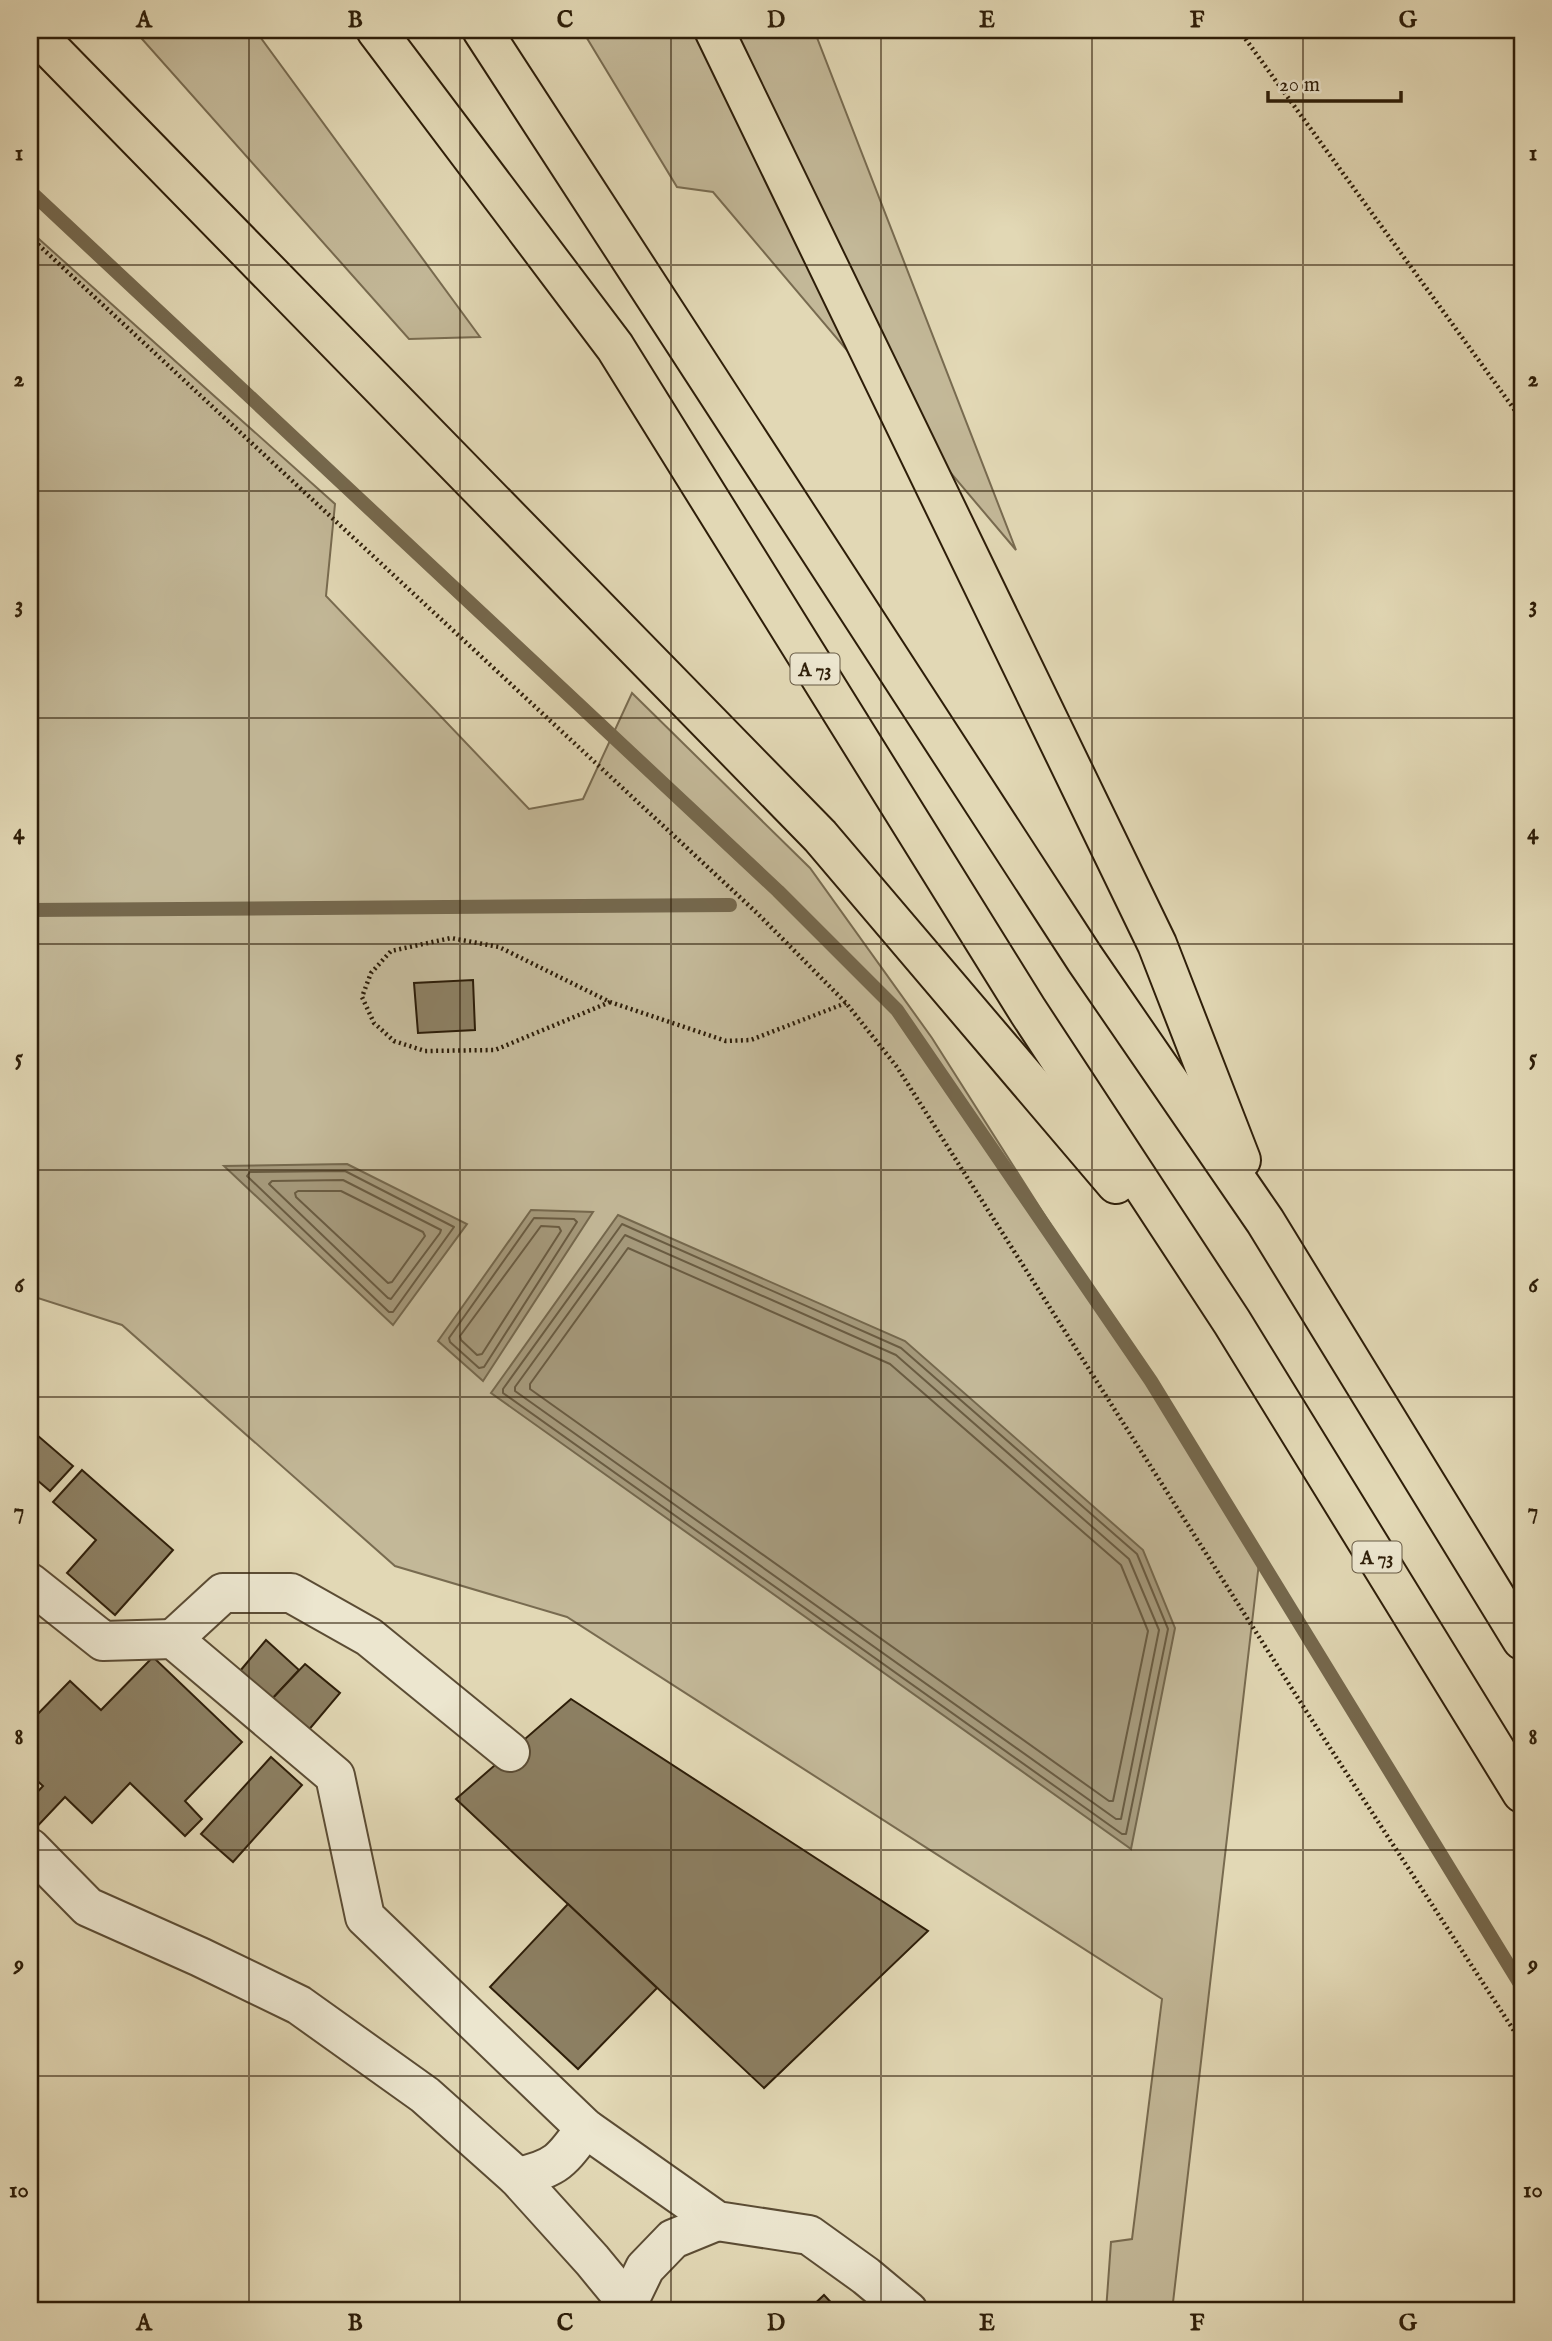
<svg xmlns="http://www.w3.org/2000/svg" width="1552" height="2341" viewBox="0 0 1552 2341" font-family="'IM FELL English',serif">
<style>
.green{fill:#c3b898;stroke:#786b50;stroke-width:2}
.water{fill:#a5997b;stroke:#75684d;stroke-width:2}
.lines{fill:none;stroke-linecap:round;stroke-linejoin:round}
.shore{stroke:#6a5c42;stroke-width:2}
.stream{stroke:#75684d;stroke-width:14}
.building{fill:#8c7f62;stroke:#2e1e09;stroke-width:2}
.minor-casing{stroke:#5b4c34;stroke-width:42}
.highway-casing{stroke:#2e1e09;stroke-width:42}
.path{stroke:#2e1e09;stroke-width:4.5;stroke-dasharray:2 3.5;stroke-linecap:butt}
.minor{stroke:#ece6cf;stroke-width:38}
.highway{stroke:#e2d8b5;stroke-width:38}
.grid{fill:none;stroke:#2e1e09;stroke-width:2;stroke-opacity:0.55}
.labels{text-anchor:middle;stroke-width:5;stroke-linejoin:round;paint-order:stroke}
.shield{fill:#ece6cf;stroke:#675a44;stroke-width:2}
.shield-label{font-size:19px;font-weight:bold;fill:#2e1e09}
.neatline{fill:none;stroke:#2e1e09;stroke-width:2.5}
.grid-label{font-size:23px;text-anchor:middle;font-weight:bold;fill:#2e1e09}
</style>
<rect width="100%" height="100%" fill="#e2d8b5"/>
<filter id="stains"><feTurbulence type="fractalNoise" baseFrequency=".00286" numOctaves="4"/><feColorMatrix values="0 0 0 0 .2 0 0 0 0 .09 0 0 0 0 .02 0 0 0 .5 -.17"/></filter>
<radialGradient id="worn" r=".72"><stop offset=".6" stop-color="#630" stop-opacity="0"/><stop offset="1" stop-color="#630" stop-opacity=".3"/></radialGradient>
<g class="green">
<polygon points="134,30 255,30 480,337 409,339"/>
<polygon points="582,30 814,30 1016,550 713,192 677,187"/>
<polygon points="30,231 335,504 326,596 529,809 583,799 632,693 810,868 932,1038 1260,1554 1172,2311 1106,2311 1111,2242 1132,2239 1162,1999 567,1617 395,1566 122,1325 38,1298 30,1301"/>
</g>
<g class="water">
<polygon points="347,1164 467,1224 393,1325 224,1166"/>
<polygon points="531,1210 593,1212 483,1381 438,1341"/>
<polygon points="618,1215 905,1341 1143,1550 1175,1628 1131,1849 491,1393"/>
</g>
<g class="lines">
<g class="shore">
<polygon points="345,1171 454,1227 393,1312 389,1312 247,1176 250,1172"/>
<polygon points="343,1180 441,1230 440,1233 391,1299 388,1298 269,1184 272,1181"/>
<polygon points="298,1191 341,1191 423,1232 425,1236 392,1282 388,1283 296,1197 295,1193"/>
<polygon points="534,1218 574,1219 577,1222 484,1367 479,1368 450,1342 449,1338"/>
<polygon points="622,1224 901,1348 1137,1554 1168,1629 1126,1834 1122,1834 503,1393 503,1389"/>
<polygon points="541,1226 559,1227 561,1231 482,1354 477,1355 461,1340 460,1336"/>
<polygon points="625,1235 896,1355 1129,1559 1159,1630 1121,1819 1116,1819 515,1391 515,1387"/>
<polygon points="628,1248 890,1364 1121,1565 1148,1631 1113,1801 1109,1801 530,1389 530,1384"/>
</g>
<g class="stream">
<polyline points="30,191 778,891 897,1010 1151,1381 1522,1987"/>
<polyline points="30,910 730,905"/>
</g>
</g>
<g class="building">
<polygon points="473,980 475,1030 418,1033 414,983"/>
<polygon points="30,1429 73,1466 50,1491 30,1474"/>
<polygon points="82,1470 173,1550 115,1615 67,1573 96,1540 53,1502"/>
<polygon points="266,1640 299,1670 272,1699 240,1671"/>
<polygon points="153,1657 242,1742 185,1801 202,1819 185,1836 130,1783 92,1823 65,1797 30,1834 30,1800 43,1786 30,1774 30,1722 70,1681 101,1710"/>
<polygon points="305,1664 340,1693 307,1732 272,1699"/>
<polygon points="571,1699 928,1931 764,2088 456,1799"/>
<polygon points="271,1757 302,1785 233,1862 201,1834"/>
<polygon points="568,1904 657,1988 578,2069 490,1987"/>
<polygon points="824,2295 839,2311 807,2311"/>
</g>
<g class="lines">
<g class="minor-casing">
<g id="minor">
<polyline points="30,1583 103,1641 173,1639 335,1776 365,1917 585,2128 717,2221 809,2235 866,2276 908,2311"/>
<polyline points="173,1639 223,1593 291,1593 369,1637 510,1752"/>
<polyline points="30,1848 88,1907 200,1957 299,2005 425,2095 517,2177 592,2260 634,2311"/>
<path d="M517 2177C556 2169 563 2160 585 2128"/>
<polyline points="628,2303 645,2268 673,2239 717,2221"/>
</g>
</g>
<g class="highway-casing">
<g id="highway">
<polyline points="32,30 820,836 1116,1184"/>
<polyline points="376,30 615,347 1028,1011 1232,1322 1522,1793"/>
<polyline points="482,30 1085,959 1265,1221 1522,1640"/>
<polyline points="714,30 1157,944 1241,1160"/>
</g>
</g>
<g class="path">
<polyline points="1239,30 1522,420"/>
<polyline points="30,237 757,913 846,1003 897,1067 1308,1714 1522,2043"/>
<polyline points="610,1002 495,1050 425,1051 394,1041 374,1023 362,997 371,973 391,951 451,938 499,947 610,1002 726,1041 751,1040 846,1003"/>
</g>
<use href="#minor" class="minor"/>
<use href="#highway" class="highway"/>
</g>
<path class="grid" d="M249 30V2311M460 30V2311M671 30V2311M881 30V2311M1092 30V2311M1303 30V2311M30 265H1522M30 491H1522M30 718H1522M30 944H1522M30 1170H1522M30 1397H1522M30 1623H1522M30 1850H1522M30 2076H1522"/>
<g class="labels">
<g class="shield">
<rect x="790.5" y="653.5" width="49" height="31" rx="5"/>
<rect x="1352.5" y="1541.5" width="49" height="31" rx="5"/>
</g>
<g class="shield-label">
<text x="815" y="676">A 73</text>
<text x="1377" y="1564">A 73</text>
</g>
</g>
<rect width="1552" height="2341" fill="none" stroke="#e2d8b5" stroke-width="77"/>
<path d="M1268 91v10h133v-10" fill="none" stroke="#2e1e09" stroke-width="3.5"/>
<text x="1279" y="91" font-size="21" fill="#2e1e09" stroke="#ece6cf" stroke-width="5" paint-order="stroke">20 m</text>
<rect x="38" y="38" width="1476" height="2264" class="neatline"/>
<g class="grid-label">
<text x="144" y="27">A</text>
<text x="355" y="27">B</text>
<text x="565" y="27">C</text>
<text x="776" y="27">D</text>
<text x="987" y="27">E</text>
<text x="1197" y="27">F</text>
<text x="1408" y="27">G</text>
<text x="19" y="160">1</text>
<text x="1533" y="160">1</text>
<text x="19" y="386">2</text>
<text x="1533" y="386">2</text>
<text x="19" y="612">3</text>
<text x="1533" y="612">3</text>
<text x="19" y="839">4</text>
<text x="1533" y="839">4</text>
<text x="19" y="1065">5</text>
<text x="1533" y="1065">5</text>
<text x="19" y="1292">6</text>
<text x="1533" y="1292">6</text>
<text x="19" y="1518">7</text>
<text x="1533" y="1518">7</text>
<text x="19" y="1744">8</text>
<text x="1533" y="1744">8</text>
<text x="19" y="1971">9</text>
<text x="1533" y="1971">9</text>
<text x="19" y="2197">10</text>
<text x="1533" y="2197">10</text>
<text x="144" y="2330">A</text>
<text x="355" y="2330">B</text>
<text x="565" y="2330">C</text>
<text x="776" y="2330">D</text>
<text x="987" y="2330">E</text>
<text x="1197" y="2330">F</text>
<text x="1408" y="2330">G</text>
</g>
<rect width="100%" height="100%" filter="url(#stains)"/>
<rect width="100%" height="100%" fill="url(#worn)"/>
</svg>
